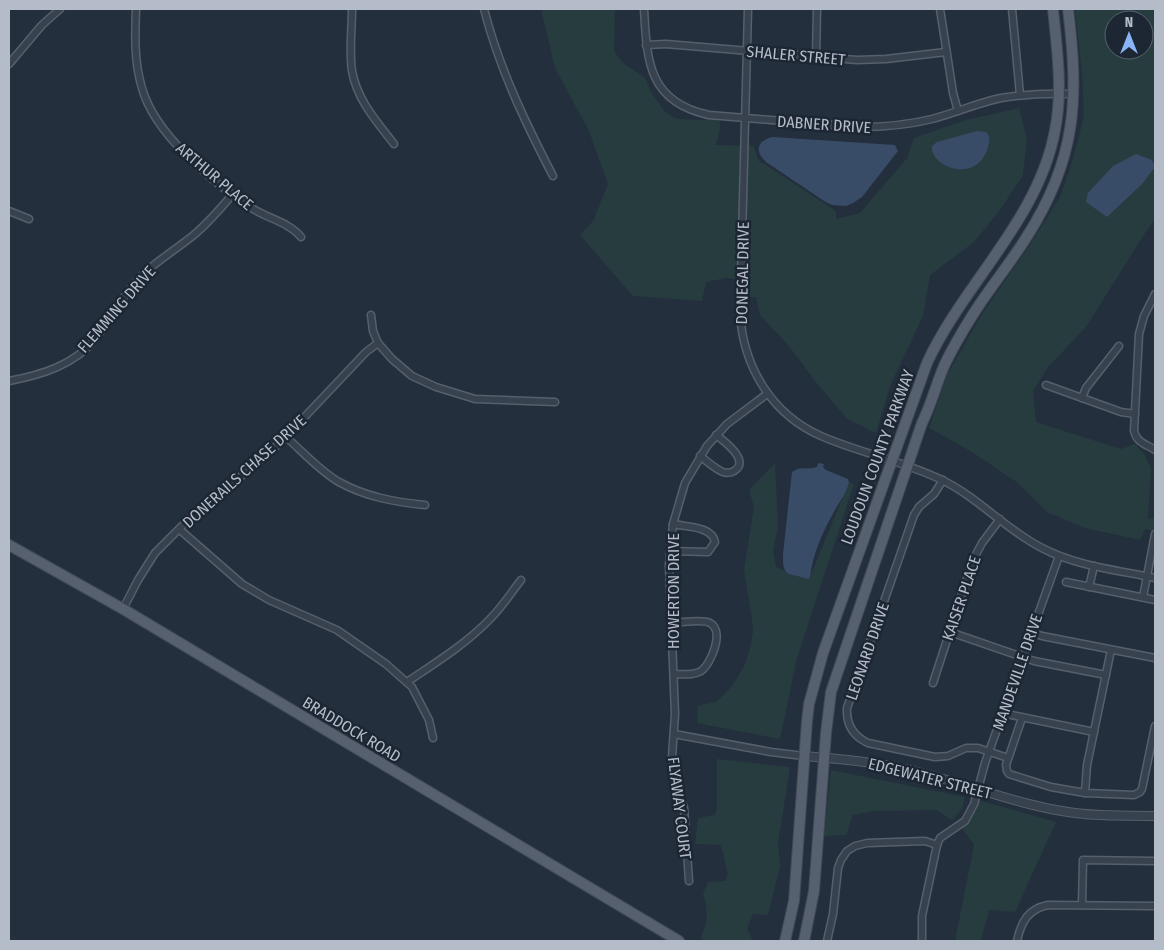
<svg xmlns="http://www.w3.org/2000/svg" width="1164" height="950" viewBox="0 0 1164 950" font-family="'Fira Sans Condensed',sans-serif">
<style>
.green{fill:#263c3f;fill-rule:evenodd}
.water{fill:#394c67}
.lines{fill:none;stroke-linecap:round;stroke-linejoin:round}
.minor-casing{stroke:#565f6c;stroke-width:9}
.tertiary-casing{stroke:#565f6c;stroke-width:10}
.primary-casing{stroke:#414a57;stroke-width:12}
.minor{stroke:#38414e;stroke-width:6}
.tertiary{stroke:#38414e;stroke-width:8}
.primary{stroke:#56606e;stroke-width:10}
.labels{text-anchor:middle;stroke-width:5;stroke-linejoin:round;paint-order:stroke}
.street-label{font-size:16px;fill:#b4bcc9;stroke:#1d2633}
</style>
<rect width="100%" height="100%" fill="#242f3e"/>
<g class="green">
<path d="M541 9H615L614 51 623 63 645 78 651 92 664 111 670 115 677 119 702 120 719 116C721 127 720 135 715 145L754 146 758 160 836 211V219L860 213 907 158 914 138 966 120 1019 108 1027 140 1023 175 1000 210 974 242 930 275 923 316 890 386 876 433 847 419 815 381 789 346 760 315 756 297H746V280L726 278 706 282 702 301 633 296 580 235 593 221 608 184 589 131 555 68Z"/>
<path d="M1075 9H1155V219L1143 236 1086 327 1048 367 1033 391 1036 422 1121 449 1135 444 1145 455 1151 469 1148 518 1155 519V532L1145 529 1140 540 1085 528 1047 512 1018 483 972 452 929 428 947 375 982 314 1029 246 1060 197 1072 162 1084 116 1082 73ZM1114 20H1144V50H1114Z"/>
<polygon points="775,463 778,526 773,552 776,567 786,572 810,577 849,482 854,484 797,658 780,739 697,723 698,706 717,701 733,685 745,664 750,648 753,631 752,620 744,570 754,507 749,490"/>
<path d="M717 759 790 767 778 843 780 866 768 915 753 914 747 928 753 941H706L700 938C709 924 708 909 703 894L708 882 725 881 728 874 721 845 695 844 698 818 714 815 717 809Z"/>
<polygon points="831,770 965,797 962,809 952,820 937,810 874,811 853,815 846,835 824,836"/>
<polygon points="975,799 1056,822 1015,912 989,910 981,941 955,941 974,845 959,824"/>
</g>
<g class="water">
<path d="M977 131 986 132C990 137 990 141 988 147 977 186 929 166 932 146L937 142Z"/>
<path d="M772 137 895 145 898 151 862 197 853 203 846 206 832 205 824 201 766 162C755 151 756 142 772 137Z"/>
<polygon points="1136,154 1152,160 1155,167 1142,184 1107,217 1086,202 1088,193 1113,166"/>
<path d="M818 463 824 464 823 467 826 470 848 479 849 482C847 492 840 501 835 510 823 531 813 553 810 577L808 579C791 572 782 580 783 554L792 472C800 466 808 470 817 467Z"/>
</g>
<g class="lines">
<g class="minor-casing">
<g id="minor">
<path d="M136 9C135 35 134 62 142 88 154 133 212 182 250 207 266 218 289 222 301 237"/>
<path d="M352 9C352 29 349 51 352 71 357 100 377 122 394 144"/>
<path d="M484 9C499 68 525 122 553 176"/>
<path d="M644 9C647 61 648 102 709 115L859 127C884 127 908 125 932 119 955 113 977 103 1001 98 1026 94 1050 93 1074 94"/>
<path d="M748 9 740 313C743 366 771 414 821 436 860 453 903 461 942 480 979 498 1006 530 1042 548 1076 566 1117 570 1155 578"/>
<polyline points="940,9 953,93 958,111"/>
<polyline points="1012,9 1020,95"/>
<polyline points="646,45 666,44 857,60 886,59 946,52"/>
<polyline points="816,57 817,9"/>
<polyline points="9,64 42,25 60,9"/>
<polyline points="9,211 29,219"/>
<path d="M1155 294 1144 316 1139 334 1134 431C1137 443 1146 444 1155 450"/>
<polyline points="371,315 373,331 378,343 392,359 412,376 436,387 475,399 555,402"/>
<path d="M9 381C41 375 75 365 96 338 111 317 123 295 141 276 158 260 178 248 195 234 209 222 221 208 232 195"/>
<polyline points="1046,385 1121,412 1135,414"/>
<polyline points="1082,398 1086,388 1119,346"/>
<path d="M286 437C303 452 320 471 339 482 366 497 395 502 425 505"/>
<path d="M700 456C707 461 715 469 723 472 726 473 731 473 734 471 751 461 724 441 716 435"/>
<path d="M943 480 934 494 919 507 914 515 847 708C846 725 853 736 868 743L935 757 948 756 966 748H978L1008 758"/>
<polyline points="179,529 242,584 269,600 337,630 386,664 412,687 429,720 433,738"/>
<path d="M670 551 708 552 715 542C712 526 686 527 673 524"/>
<polyline points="1066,582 1155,600"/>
<polyline points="1089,587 1094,566"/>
<polyline points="1143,597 1155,534"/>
<polyline points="123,609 138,580 155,553 203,505 240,477 280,443 366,352 378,343"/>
<path d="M672 623C681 622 703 619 710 623 725 631 711 664 701 671 693 676 682 674 674 674"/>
<polyline points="950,632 1034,661 1106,675"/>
<polyline points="1030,632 1042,636 1155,658"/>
<path d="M407 682C435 663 466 644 490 619 502 607 511 593 521 580"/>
<polyline points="933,683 973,560 982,543 1000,519"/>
<polyline points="1002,713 1094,732"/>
<polyline points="1022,718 1006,765 1007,771 1009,774 1051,787 1085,793 1134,795 1140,792 1142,789 1155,726"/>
<polyline points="674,734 771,752 804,756"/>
<polyline points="1085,793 1087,765 1111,650"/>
<polyline points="689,881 684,808 674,776 672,757 675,714 669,565 673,524 685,483 707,446 727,424 767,394"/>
<polyline points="1082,905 1083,860 1155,861"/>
<polyline points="827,941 833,914 838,868 841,860 847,851 855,846 867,843 925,841 937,845"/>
<polyline points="922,941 922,916 937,845 940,838 965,821 974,804 985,763 1059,556"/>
<path d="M1017 941C1021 922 1028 909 1048 905L1155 906"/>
</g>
</g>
<g class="tertiary-casing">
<path id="tertiary" d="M804 756C841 759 877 762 913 771 965 783 1015 804 1068 812 1097 817 1126 815 1155 816"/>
</g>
<g class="primary-casing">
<g id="primary">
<polyline points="9,545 123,609 679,941"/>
<path d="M785 941 794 901 807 721 809 704 823 653 927 363C964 283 1039 219 1055 130 1063 91 1057 49 1053 9"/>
<path d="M804 941 814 891 826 733 831 692 922 423C931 405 936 385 944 366 952 349 962 332 972 316 988 290 1009 265 1026 238 1077 159 1079 99 1068 9"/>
</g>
</g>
<use href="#minor" class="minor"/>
<use href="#tertiary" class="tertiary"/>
<use href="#primary" class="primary"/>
</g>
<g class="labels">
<g class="street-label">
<text transform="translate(796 55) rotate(5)" y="6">SHALER STREET</text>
<text transform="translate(824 124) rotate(4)" y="6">DABNER DRIVE</text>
<text transform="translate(215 176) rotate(40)" y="6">ARTHUR PLACE</text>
<text transform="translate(742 273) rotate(-89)" y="6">DONEGAL DRIVE</text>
<text transform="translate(116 309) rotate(-49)" y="6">FLEMMING DRIVE</text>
<text transform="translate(877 457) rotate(-70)" y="6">LOUDOUN COUNTY PARKWAY</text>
<text transform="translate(244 471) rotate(-42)" y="6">DONERAILS CHASE DRIVE</text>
<text transform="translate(673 591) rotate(-90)" y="6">HOWERTON DRIVE</text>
<text transform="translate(961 598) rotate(-71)" y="6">KAISER PLACE</text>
<text transform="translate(867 651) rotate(-71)" y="6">LEONARD DRIVE</text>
<text transform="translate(1017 672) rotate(-71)" y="6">MANDEVILLE DRIVE</text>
<text transform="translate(352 729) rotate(31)" y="6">BRADDOCK ROAD</text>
<text transform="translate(930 778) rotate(14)" y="6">EDGEWATER STREET</text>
<text transform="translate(680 808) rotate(83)" y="6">FLYAWAY COURT</text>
</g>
</g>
<rect width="1164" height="950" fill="none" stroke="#b4bcc9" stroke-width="20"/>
<g transform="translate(1129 35)"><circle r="24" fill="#1d2633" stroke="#59626f"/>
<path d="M0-4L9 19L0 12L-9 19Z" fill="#8ab4f8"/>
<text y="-8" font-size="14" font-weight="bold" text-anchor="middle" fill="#b4bcc9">N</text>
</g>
</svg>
